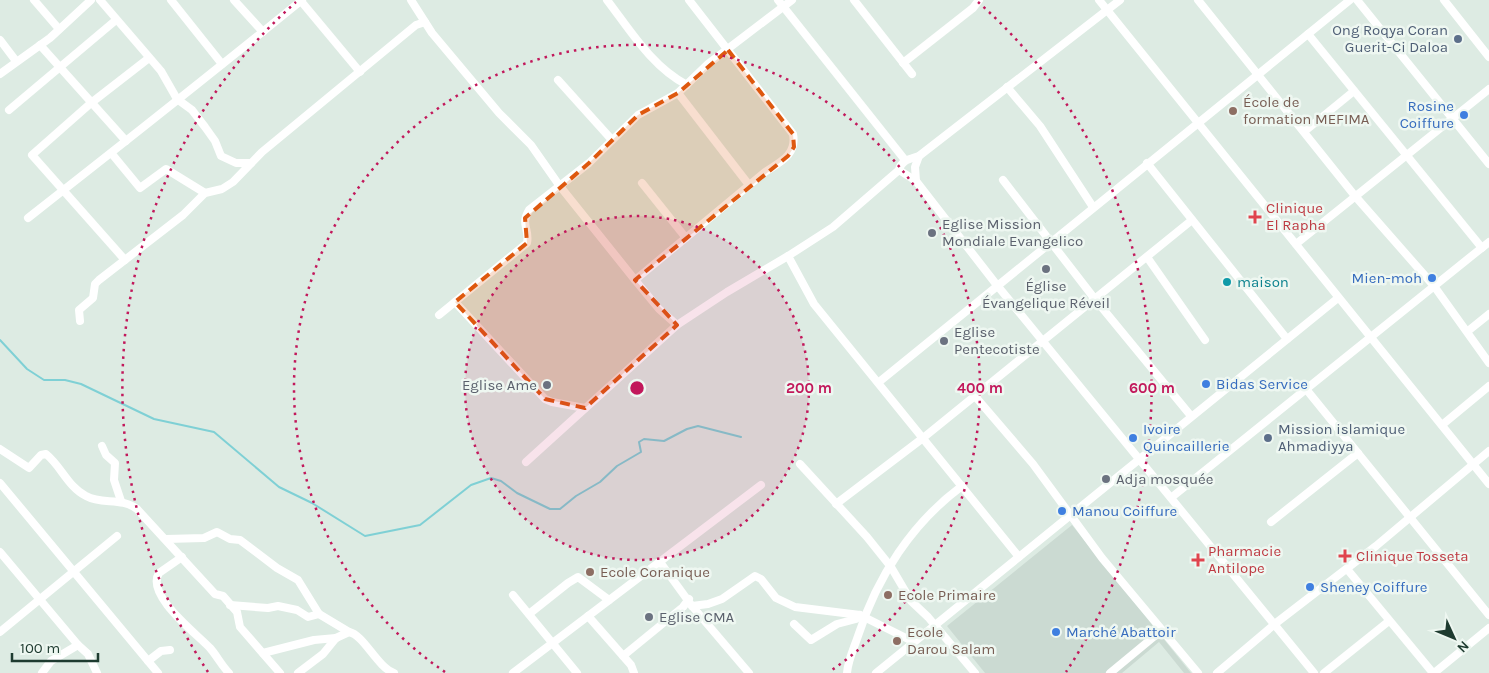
<svg xmlns="http://www.w3.org/2000/svg" width="1489" height="673" viewBox="0 0 1489 673" font-family="Karla,sans-serif">
<style>
.built{fill:#cbdad2}
.lines{fill:none;stroke-linecap:round;stroke-linejoin:round}
.stream{stroke:#7fd0d5;stroke-width:2}
.minor{stroke:#fff;stroke-width:8}
.marked{fill:#de580e;fill-opacity:0.2;stroke:#de580e;stroke-width:4;stroke-dasharray:10 6;stroke-linejoin:round}
.ring{fill:none;stroke:#c2185b;stroke-width:2.5;stroke-dasharray:2.5 5}
.service-dot{fill:#5c6f8a;stroke:#eef7f1;stroke-width:2}
.education-dot{fill:#8d6e63;stroke:#eef7f1;stroke-width:2}
.shop-dot{fill:#3f7fe0;stroke:#eef7f1;stroke-width:2}
.health-dot{fill:#e0444e;stroke:#eef7f1;stroke-width:2}
.worship-dot{fill:#6b7280;stroke:#eef7f1;stroke-width:2}
.culture-dot{fill:#0f9aa8;stroke:#eef7f1;stroke-width:2}
.labels{text-anchor:middle;stroke-width:5;stroke-linejoin:round;paint-order:stroke}
.service-label{font-size:15px;fill:#4e5e75;stroke:#eef7f1;text-anchor:end}
.education-label{font-size:15px;fill:#785e54;stroke:#eef7f1;text-anchor:start}
.shop-label{font-size:15px;fill:#366cbe;stroke:#eef7f1;text-anchor:start}
.health-label{font-size:15px;fill:#be3a42;stroke:#eef7f1;text-anchor:start}
.worship-label{font-size:15px;fill:#5b616d;stroke:#eef7f1;text-anchor:start}
.culture-label{font-size:15px;fill:#0d838f;stroke:#eef7f1;text-anchor:start}
.centre{fill:#c2185b;stroke:#eef7f1;stroke-width:2.5}
.ring-label{font-size:15px;text-anchor:middle;font-weight:bold;fill:#c2185b;stroke:#eef7f1;stroke-width:5;stroke-linejoin:round;paint-order:stroke}
</style>
<rect width="100%" height="100%" fill="#ddebe3"/>
<polygon class="built" points="1072,525 1191,673 1184,673 1159,642 1122,673 985,673 947,626"/>
<g class="lines">
<polyline class="stream" points="0,340 27,369 44,380 65,380 81,384 154,419 214,432 279,487 312,503 365,536 420,525 471,485 491,478 501,481 517,493 550,509 560,509 576,496 600,482 617,466 641,452 639,442 644,439 664,441 687,429 698,426 741,437"/>
<g class="minor">
<polyline points="34,0 59,29"/>
<polyline points="100,0 161,71 177,99 192,110 205,127 215,141 221,156 236,163 251,163"/>
<polyline points="171,0 222,64"/>
<polyline points="234,0 263,32"/>
<polyline points="300,0 360,72"/>
<polyline points="411,0 432,33 499,113 531,145 559,185 635,280 659,309 677,325"/>
<path d="M607 0C630 30 652 67 687 85"/>
<polyline points="778,0 905,160"/>
<polyline points="854,0 912,74"/>
<polyline points="1099,0 1489,484"/>
<polyline points="1198,0 1355,196 1434,286 1489,363"/>
<polyline points="1357,0 1489,164"/>
<polyline points="1444,0 1489,57"/>
<polyline points="1308,34 1482,248"/>
<polyline points="0,40 16,61"/>
<polyline points="40,45 126,141"/>
<polyline points="903,63 973,8 979,0"/>
<polyline points="0,74 50,38 91,0"/>
<polyline points="558,80 612,140"/>
<polyline points="1007,87 1040,126 1093,207"/>
<polyline points="678,93 749,185"/>
<polyline points="9,110 116,20"/>
<polyline points="1305,131 1354,91"/>
<polyline points="112,154 140,188 166,169 205,193"/>
<polyline points="919,156 915,167 916,181 996,284 1314,673"/>
<polyline points="1147,163 1287,339"/>
<polyline points="899,170 833,227 788,256 814,304 1019,557"/>
<polyline points="1003,180 1094,298 1191,416"/>
<path d="M916 181 899 170C901 160 910 159 919 156L1120 0"/>
<polyline points="642,183 686,238"/>
<path d="M28 218C120 146 211 74 302 0"/>
<polyline points="1296,244 1489,89"/>
<polyline points="1147,257 1205,340"/>
<polyline points="125,260 32,155 91,103 149,58"/>
<path d="M635 280 765 172C780 162 797 155 793 134L689 0"/>
<polyline points="455,302 545,399 552,402 585,408"/>
<path d="M439 315 527 243C530 229 520 225 529 210L589 163 638 115 678 93 708 64 792 0"/>
<polyline points="80,321 79,310 93,298 95,284 99,280 183,215 205,193 222,189 233,182 262,152 416,25 425,22"/>
<polyline points="1468,331 1489,314"/>
<polyline points="879,382 1350,0"/>
<polyline points="1306,389 1489,615"/>
<polyline points="974,395 1033,464 1102,558 1198,673"/>
<polyline points="1442,425 1489,386"/>
<polyline points="102,446 106,455 115,463 114,480 121,501"/>
<path d="M0 449 29 468 41 455 46 454C61 466 68 487 86 496 102 505 121 497 137 509L215 594 223 596 237 612 240 627 280 673"/>
<polyline points="526,462 677,325 727,292 788,256"/>
<polyline points="800,464 867,537 891,567 911,601 928,617 975,673"/>
<polyline points="0,483 158,673"/>
<polyline points="1172,497 1489,242"/>
<polyline points="836,504 923,438 1192,220"/>
<polyline points="1271,522 1358,453"/>
<polyline points="166,539 204,538 217,532 230,539 240,540 277,568 298,580 319,614 349,632"/>
<polyline points="0,552 78,645 88,654 97,673"/>
<path d="M182 557 159 573C145 595 197 634 210 648 217 656 222 666 229 673"/>
<polyline points="660,562 692,606 749,673"/>
<polyline points="1347,569 1433,673"/>
<polyline points="513,595 577,673"/>
<polyline points="230,605 268,608 278,606 297,610 308,617 319,614"/>
<polyline points="692,606 708,604 722,599 755,576 761,579 776,598 795,607 860,615 914,642"/>
<polyline points="529,614 568,583 578,577 609,600"/>
<polyline points="588,616 631,665 634,673"/>
<polyline points="794,624 811,640 837,624 856,619 860,615"/>
<polyline points="0,632 117,536"/>
<polyline points="263,653 314,640 336,638"/>
<polyline points="623,656 683,607 689,599"/>
<polyline points="148,661 161,651 170,650"/>
<polyline points="42,673 51,661 78,645"/>
<path d="M298 673 323 654 336 638 349 632C364 635 377 667 394 673"/>
<polyline points="513,673 761,485"/>
<path d="M847 673C848 660 854 648 858 636 877 577 912 523 962 486"/>
<polyline points="876,673 1338,298"/>
<polyline points="1110,673 1162,630"/>
<polyline points="1217,673 1276,623 1376,546 1489,451"/>
<polyline points="1324,673 1389,621"/>
<polyline points="1434,673 1489,628"/>
</g>
</g>
<path class="marked" d="M728 50 793 134 794 147 788 156 635 280 677 325 585 408 545 399 455 302 527 243 525 218 589 163 638 115 678 93Z"/>
<circle cx="637" cy="388" r="172" fill="#c2185b" fill-opacity=".12"/>
<g class="ring">
<circle cx="637" cy="388" r="172"/>
<path d="M445 672A343 343 0 1 1 829 672"/>
<path d="M208 672A515 515 0 0 1 296 2M978 2A515 515 0 0 1 1066 672"/>
</g>
<g class="service-dot">
<circle cx="1458" cy="39" r="5"/>
<circle cx="1268" cy="438" r="5"/>
</g>
<g class="education-dot">
<circle cx="1233" cy="111" r="5"/>
<circle cx="590" cy="572" r="5"/>
<circle cx="888" cy="595" r="5"/>
<circle cx="897" cy="641" r="5"/>
</g>
<g class="shop-dot">
<circle cx="1464" cy="115" r="5"/>
<circle cx="1432" cy="278" r="5"/>
<circle cx="1206" cy="384" r="5"/>
<circle cx="1133" cy="438" r="5"/>
<circle cx="1062" cy="511" r="5"/>
<circle cx="1310" cy="587" r="5"/>
<circle cx="1056" cy="632" r="5"/>
</g>
<g class="health-dot">
<path d="M1252.5 209.5h5v5h5v5h-5v5h-5v-5h-5v-5h5z"/>
<path d="M1342.5 548.5h5v5h5v5h-5v5h-5v-5h-5v-5h5z"/>
<path d="M1195.5 552.5h5v5h5v5h-5v5h-5v-5h-5v-5h5z"/>
</g>
<g class="worship-dot">
<circle cx="932" cy="233" r="5"/>
<circle cx="1046" cy="269" r="5"/>
<circle cx="944" cy="341" r="5"/>
<circle cx="547" cy="385" r="5"/>
<circle cx="1106" cy="479" r="5"/>
<circle cx="649" cy="617" r="5"/>
</g>
<circle class="culture-dot" cx="1227" cy="282" r="5"/>
<g class="labels">
<g class="service-label">
<text x="1448" y="35">Ong Roqya Coran<tspan x="1448" dy="17">Guerit-Ci Daloa</tspan></text>
<text x="1278" y="434" text-anchor="start">Mission islamique<tspan x="1278" dy="17">Ahmadiyya</tspan></text>
</g>
<g class="education-label">
<text x="1243" y="107">École de<tspan x="1243" dy="17">formation MEFIMA</tspan></text>
<text x="600" y="577">Ecole Coranique</text>
<text x="898" y="600">Ecole Primaire</text>
<text x="907" y="637">Ecole<tspan x="907" dy="17">Darou Salam</tspan></text>
</g>
<g class="shop-label">
<text x="1454" y="111" text-anchor="end">Rosine<tspan x="1454" dy="17">Coiffure</tspan></text>
<text x="1422" y="283" text-anchor="end">Mien-moh</text>
<text x="1216" y="389">Bidas Service</text>
<text x="1143" y="434">Ivoire<tspan x="1143" dy="17">Quincaillerie</tspan></text>
<text x="1072" y="516">Manou Coiffure</text>
<text x="1320" y="592">Sheney Coiffure</text>
<text x="1066" y="637">Marché Abattoir</text>
</g>
<g class="health-label">
<text x="1266" y="213">Clinique<tspan x="1266" dy="17">El Rapha</tspan></text>
<text x="1208" y="556">Pharmacie<tspan x="1208" dy="17">Antilope</tspan></text>
<text x="1356" y="561">Clinique Tosseta</text>
</g>
<g class="worship-label">
<text x="942" y="229">Eglise Mission<tspan x="942" dy="17">Mondiale Evangelico</tspan></text>
<text x="1046" y="291" text-anchor="middle">Église<tspan x="1046" dy="17">Évangelique Réveil</tspan></text>
<text x="954" y="337">Eglise<tspan x="954" dy="17">Pentecotiste</tspan></text>
<text x="537" y="390" text-anchor="end">Eglise Ame</text>
<text x="1116" y="484">Adja mosquée</text>
<text x="659" y="622">Eglise CMA</text>
</g>
<g class="culture-label">
<text x="1237" y="287">maison</text>
</g>
</g>
<circle cx="637" cy="388" r="8" class="centre"/>
<g class="ring-label">
<text x="809" y="393">200 m</text>
<text x="980" y="393">400 m</text>
<text x="1152" y="393">600 m</text>
</g>
<g transform="translate(1454 638) rotate(134)" stroke="#eef7f1" stroke-width="4" paint-order="stroke">
<path d="M0-4L9 19L0 12L-9 19Z" fill="#1e3b30"/>
<text y="-8" font-size="14" font-weight="bold" text-anchor="middle" fill="#1e3b30">N</text>
</g>
<path d="M12 653v8h86v-8" fill="none" stroke="#1e3b30" stroke-width="2.5"/>
<text x="20" y="653" font-size="15" fill="#1e3b30" stroke="#eef7f1" stroke-width="4" paint-order="stroke">100 m</text>
</svg>
